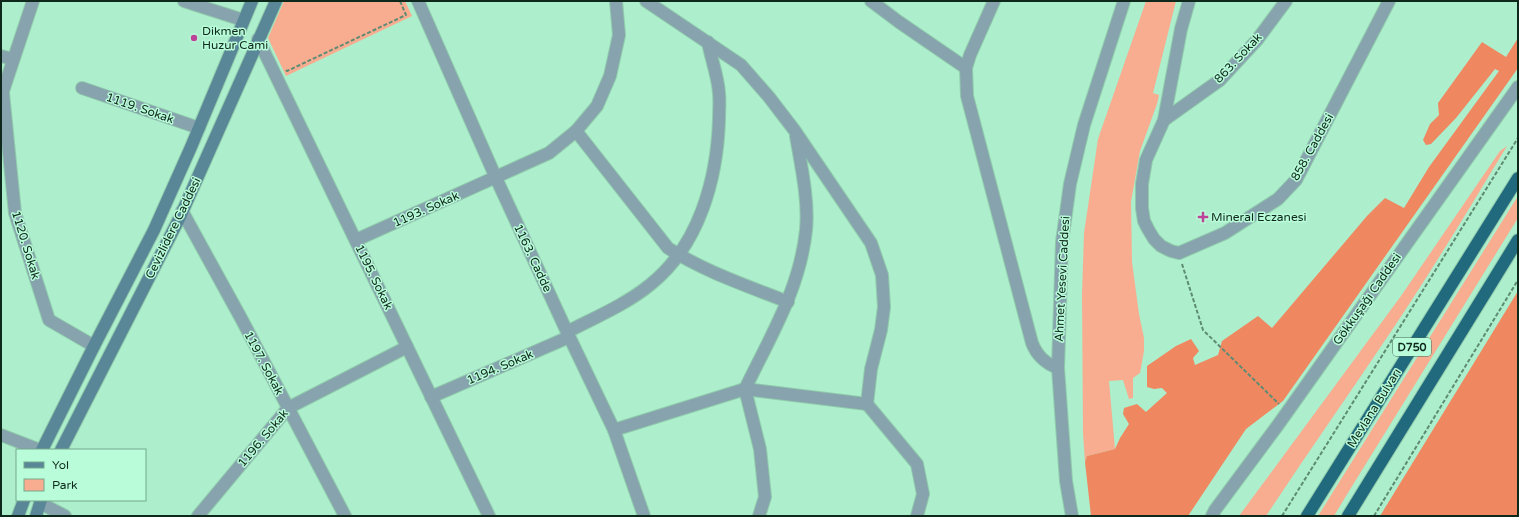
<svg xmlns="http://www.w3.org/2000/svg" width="1519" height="517" viewBox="0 0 1519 517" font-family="'Varela Round',sans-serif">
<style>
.green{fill:#f8ad90}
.forest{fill:#ef8860}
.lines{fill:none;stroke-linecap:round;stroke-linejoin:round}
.minor-casing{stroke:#90cbac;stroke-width:14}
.tertiary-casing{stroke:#90cbac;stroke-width:14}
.secondary-casing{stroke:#90cbac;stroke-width:14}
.trunk-casing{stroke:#90cbac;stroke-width:14}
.path{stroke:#5d8b73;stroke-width:2;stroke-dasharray:4 2;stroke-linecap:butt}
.minor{stroke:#86a3ae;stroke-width:12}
.tertiary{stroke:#86a3ae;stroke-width:12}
.secondary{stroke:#5a8797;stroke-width:12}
.trunk{stroke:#216a7e;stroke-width:12}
.poi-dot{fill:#bc4397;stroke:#b9fcd9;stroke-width:1.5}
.labels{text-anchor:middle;stroke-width:3;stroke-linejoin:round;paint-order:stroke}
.shield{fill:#b9fcd9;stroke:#416855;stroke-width:1}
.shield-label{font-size:11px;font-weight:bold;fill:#0e291c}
.poi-label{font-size:12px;fill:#0e291c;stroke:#b9fcd9;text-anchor:start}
.street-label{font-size:12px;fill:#0e291c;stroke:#b9fcd9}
</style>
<rect width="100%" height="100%" fill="#adeecc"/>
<g class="green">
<polygon points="284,1 405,1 412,16 286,76 268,38"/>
<polygon points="1146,1 1176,1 1153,93 1159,95 1157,104 1140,151 1131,202 1132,262 1139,314 1144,338 1144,351 1140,373 1133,378 1133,398 1129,399 1123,380 1109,381 1115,449 1087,456 1085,462 1083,433 1082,295 1084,233 1098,139"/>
<path d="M1507 146C1469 209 1431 272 1390 333 1349 394 1307 454 1266 516H1239L1401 296 1500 151Z"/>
<polygon points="1518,196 1518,218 1346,496 1334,516 1318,516"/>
</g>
<g class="forest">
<polygon points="1518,38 1518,68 1283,401 1246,429 1188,516 1091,516 1085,462 1087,456 1115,449 1120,438 1129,424 1123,414 1124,408 1137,404 1146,412 1167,393 1162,388 1154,389 1147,387 1147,366 1176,346 1191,339 1199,351 1193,358 1195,365 1218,355 1222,341 1258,316 1272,328 1367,216 1385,198 1404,208 1429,167 1499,71 1495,69 1456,118 1431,144 1426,145 1423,140 1430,124 1439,115 1438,103 1482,42 1506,57"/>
<polygon points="1518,291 1518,516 1380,516"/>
</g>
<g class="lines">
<g class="minor-casing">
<g id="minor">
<polyline points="184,1 243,20"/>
<polyline points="418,1 496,178 567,332 614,430 644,516"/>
<polyline points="646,1 741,65 769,97 795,131 871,243 882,275 884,307 881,330 871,369 867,404 917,464 923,494 917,516"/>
<polyline points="871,1 899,22 966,68"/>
<path d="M994 1 970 55 966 68 967 96 1032 343C1037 356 1045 363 1058 368"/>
<polyline points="1189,1 1181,29 1164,120 1146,160 1142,184 1142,208 1144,221 1148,229 1154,239 1161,246 1171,251 1179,253 1225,233 1278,199 1296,180 1389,1"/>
<polyline points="258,39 489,516"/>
<polyline points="1,56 13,59"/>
<polyline points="82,88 199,128"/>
<polyline points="3,93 15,213 49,320 94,346"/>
<polyline points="1,97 33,1"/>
<polyline points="1164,120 1220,80 1257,40 1286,1"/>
<path d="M576 131 668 248C705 272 748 286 788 302"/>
<polyline points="182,211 242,320 345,516"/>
<polyline points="356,240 549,153 576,131 597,106 610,76 619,35 616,1"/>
<path d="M567 332C594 318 627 304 651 284 699 245 717 180 719 120 719 111 720 102 719 93 718 76 711 59 708 42"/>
<polyline points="431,397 569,337"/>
<polyline points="614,430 745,389 867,404"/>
<polyline points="1,435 40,450"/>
<polyline points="40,503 65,516"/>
<polyline points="198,516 288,408 407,347"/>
<path d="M759 516 765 497 760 449 745 389C770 337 800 289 806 230 809 201 801 165 796 136"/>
<polyline points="1072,516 1066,481 1058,368 1062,242 1070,184 1084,125 1124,1"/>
</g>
</g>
<g class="tertiary-casing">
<polyline id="tertiary" points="1212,516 1215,510 1278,425 1518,87"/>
</g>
<g class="secondary-casing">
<g id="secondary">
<polyline points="42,450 94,346 154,230 191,147 252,1"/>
<polyline points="61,450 180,217 276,1"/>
<polyline points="18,516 24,500"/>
<polyline points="36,516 41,500"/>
</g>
</g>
<g class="trunk-casing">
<g id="trunk">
<polyline points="1307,516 1518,178"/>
<polyline points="1348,516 1518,240"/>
</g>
</g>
<g class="path">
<polyline points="286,70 287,71 406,15 400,1"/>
<polyline points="1182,264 1203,330 1279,404"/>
<polyline points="1282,516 1518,138"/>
<polyline points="1374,516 1518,280"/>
</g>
<use href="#minor" class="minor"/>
<use href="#tertiary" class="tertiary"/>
<use href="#secondary" class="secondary"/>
<use href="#trunk" class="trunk"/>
</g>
<g class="poi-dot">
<circle cx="194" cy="38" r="4"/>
<path d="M1201 211h4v4h4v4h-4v4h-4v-4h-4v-4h4z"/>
</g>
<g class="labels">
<rect class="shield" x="1393" y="338" width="38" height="18" rx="3"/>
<g class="shield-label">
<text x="1412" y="351">D750</text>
</g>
<g class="poi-label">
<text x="202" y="35">Dikmen<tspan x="202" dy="14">Huzur Cami</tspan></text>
<text x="1211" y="221">Mineral Eczanesi</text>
</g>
<g class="street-label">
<text transform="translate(1238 58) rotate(-47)" y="4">863. Sokak</text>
<text transform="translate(140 108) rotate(19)" y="4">1119. Sokak</text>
<text transform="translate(1312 147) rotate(-61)" y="4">858. Caddesi</text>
<text transform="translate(426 209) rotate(-24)" y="4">1193. Sokak</text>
<text transform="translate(173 228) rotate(-64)" y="4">Cevizlidere Caddesi</text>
<text transform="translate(26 245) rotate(73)" y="4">1120. Sokak</text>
<text transform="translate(533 258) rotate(65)" y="4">1163. Cadde</text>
<text transform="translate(374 277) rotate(64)" y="4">1195. Sokak</text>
<text transform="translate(1062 279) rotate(-87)" y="4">Ahmet Yesevi Caddesi</text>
<text transform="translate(1367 299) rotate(-55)" y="4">Gökkuşağı Caddesi</text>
<text transform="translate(264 363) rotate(62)" y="4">1197. Sokak</text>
<text transform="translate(500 367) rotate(-23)" y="4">1194. Sokak</text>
<text transform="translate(1374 408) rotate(-58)" y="4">Mevlana Bulvarı</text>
<text transform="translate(263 438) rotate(-50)" y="4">1196. Sokak</text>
</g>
</g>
<rect width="1519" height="517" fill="none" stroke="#0e291c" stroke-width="4"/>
<rect x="16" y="449" width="130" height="52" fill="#b9fcd9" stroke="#75a88d"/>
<rect x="24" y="462" width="20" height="6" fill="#5a8797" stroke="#75a88d"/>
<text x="52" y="469" font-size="12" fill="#0e291c">Yol</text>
<rect x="24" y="479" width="20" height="12" fill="#f8ad90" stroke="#75a88d"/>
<text x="52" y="489" font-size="12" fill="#0e291c">Park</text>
</svg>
